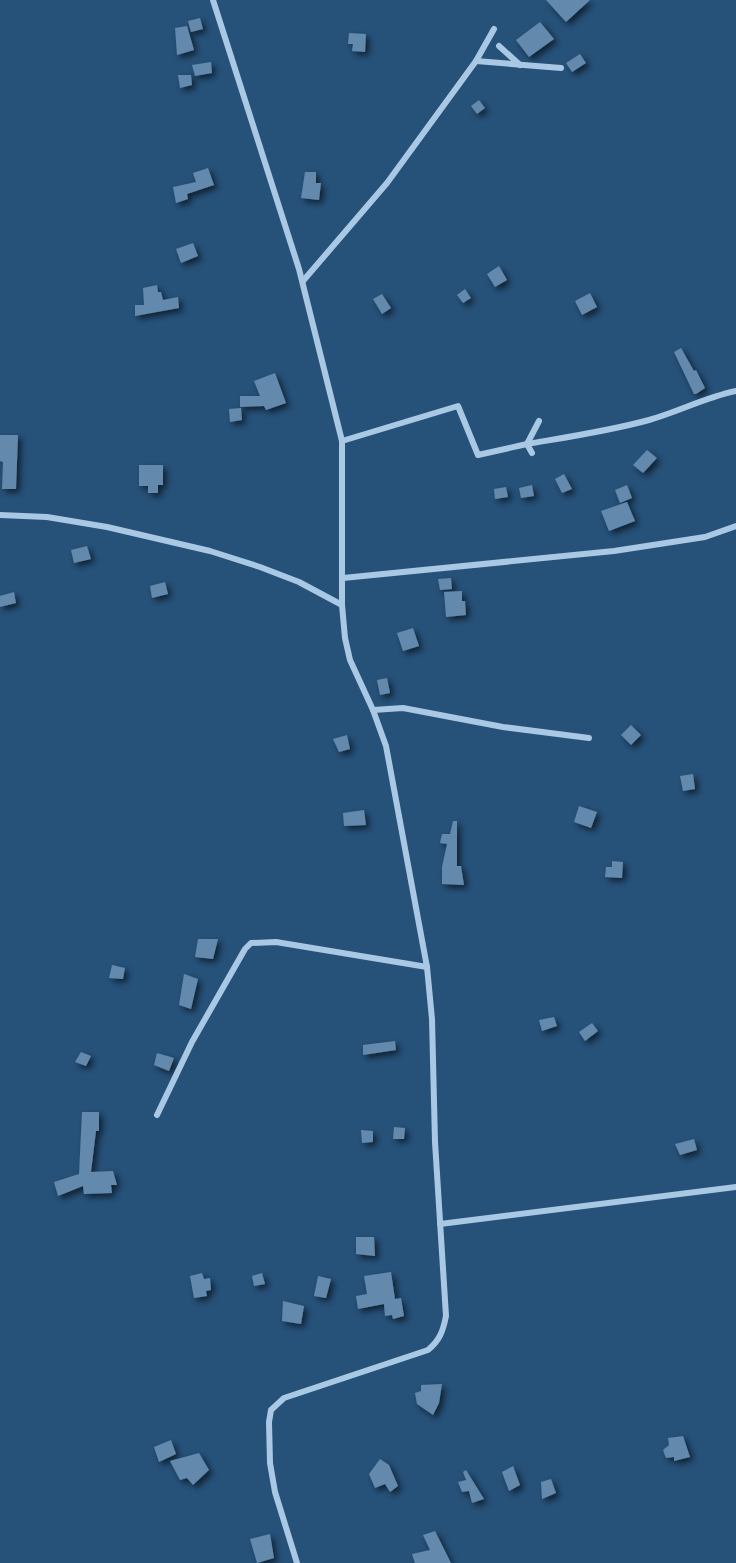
<svg xmlns="http://www.w3.org/2000/svg" width="736" height="1563" viewBox="0 0 736 1563" font-family="Jost,sans-serif">
<style>
.building{fill:#6389ac;filter:url(#shadow)}
.lines{fill:none;stroke-linecap:round;stroke-linejoin:round}
.minor{stroke:#a9c8e3;stroke-width:6}
</style>
<defs>
<filter id="shadow"><feDropShadow dx="3.5" dy="3.5" stdDeviation="3" flood-color="#0009"/></filter>
</defs>
<rect width="100%" height="100%" fill="#265179"/>
<g class="building">
<polygon points="546,0 590,0 566,22"/>
<polygon points="200,18 203,29 191,32 188,21"/>
<polygon points="540,22 554,39 529,57 516,40"/>
<polygon points="187,26 194,50 177,55 175,28"/>
<polygon points="349,33 366,34 365,52 352,51 353,44 348,44"/>
<polygon points="580,54 586,63 572,72 566,63"/>
<polygon points="211,62 212,73 195,76 192,65"/>
<polygon points="178,75 191,75 192,85 180,88"/>
<polygon points="479,100 485,108 477,114 471,106"/>
<polygon points="208,168 214,185 187,194 188,199 176,203 173,187 196,182 193,173"/>
<polygon points="305,172 316,172 316,183 321,183 319,200 301,198"/>
<polygon points="193,243 198,256 181,263 176,249"/>
<polygon points="499,266 507,280 495,287 487,274"/>
<polygon points="157,285 158,292 161,292 163,300 178,297 179,308 135,316 135,305 144,305 143,288"/>
<polygon points="465,289 471,298 463,303 457,295"/>
<polygon points="590,293 597,307 582,315 575,301"/>
<polygon points="382,294 391,308 382,314 373,299"/>
<polygon points="681,348 694,371 696,370 705,388 696,394 694,394 674,352"/>
<polygon points="275,373 286,403 266,410 264,406 240,407 240,396 260,396 254,381"/>
<polygon points="241,408 242,420 230,422 229,409"/>
<polygon points="0,435 18,435 16,489 2,489 3,462 0,461"/>
<polygon points="647,450 657,458 643,473 633,465"/>
<polygon points="139,465 163,465 163,485 158,485 158,493 148,493 148,486 139,486"/>
<polygon points="564,474 572,489 562,493 555,479"/>
<polygon points="532,485 534,496 521,498 519,488"/>
<polygon points="627,485 632,498 620,503 615,490"/>
<polygon points="506,487 508,497 495,499 494,489"/>
<polygon points="627,502 635,521 609,531 601,511"/>
<polygon points="87,546 91,559 74,563 71,550"/>
<polygon points="451,578 452,589 440,590 438,579"/>
<polygon points="165,582 168,594 152,598 150,586"/>
<polygon points="462,591 462,601 465,601 466,615 446,617 444,592"/>
<polygon points="14,592 16,603 0,607 0,596"/>
<polygon points="413,628 419,646 403,651 397,633"/>
<polygon points="387,678 390,693 380,695 377,680"/>
<polygon points="631,725 641,735 631,745 621,735"/>
<polygon points="347,735 350,749 339,752 333,739"/>
<polygon points="693,774 695,789 683,791 680,776"/>
<polygon points="579,806 597,812 591,828 574,822"/>
<polygon points="364,810 366,825 344,826 343,813"/>
<polygon points="453,821 457,821 457,866 461,866 464,885 442,884 442,867 447,844 440,843 442,834 450,834"/>
<polygon points="612,861 623,862 622,878 605,877 606,867 612,867"/>
<polygon points="198,939 218,939 213,959 195,957"/>
<polygon points="112,965 125,968 123,979 109,978"/>
<polygon points="184,974 198,979 191,1009 179,1005"/>
<polygon points="554,1017 557,1026 542,1031 539,1020"/>
<polygon points="592,1023 598,1031 585,1041 579,1032"/>
<polygon points="395,1041 396,1050 363,1055 363,1045"/>
<polygon points="81,1052 91,1056 86,1066 75,1062"/>
<polygon points="157,1053 174,1058 169,1071 154,1065"/>
<polygon points="82,1112 99,1112 99,1131 96,1131 91,1172 113,1171 117,1185 111,1185 112,1193 84,1194 83,1186 58,1196 54,1182 79,1174"/>
<polygon points="394,1127 405,1128 404,1139 393,1139"/>
<polygon points="361,1130 373,1131 373,1142 362,1143"/>
<polygon points="694,1139 697,1150 680,1155 675,1144"/>
<polygon points="356,1237 374,1237 375,1256 356,1254"/>
<polygon points="391,1272 395,1299 401,1298 404,1316 393,1319 392,1315 385,1316 384,1304 358,1309 356,1296 367,1294 364,1276"/>
<polygon points="202,1273 204,1279 210,1278 211,1290 206,1291 207,1296 194,1298 190,1276"/>
<polygon points="262,1273 265,1284 254,1286 252,1276"/>
<polygon points="318,1276 331,1279 326,1298 314,1296"/>
<polygon points="283,1301 304,1306 301,1324 282,1321"/>
<polygon points="442,1384 439,1403 433,1415 417,1404 415,1393 421,1391 421,1385"/>
<polygon points="683,1436 690,1457 674,1461 674,1457 666,1458 663,1450 669,1445 668,1438"/>
<polygon points="171,1440 176,1454 159,1462 154,1447"/>
<polygon points="199,1453 209,1470 193,1485 187,1478 180,1480 170,1461"/>
<polygon points="380,1459 389,1465 398,1486 390,1492 385,1484 375,1488 369,1474"/>
<polygon points="513,1466 520,1485 509,1491 502,1472"/>
<polygon points="466,1470 476,1486 484,1499 472,1503 469,1491 462,1492 458,1482 466,1480 463,1472"/>
<polygon points="551,1479 556,1493 542,1499 541,1482"/>
<polygon points="435,1531 451,1563 415,1563 412,1554 430,1550 423,1535"/>
<polygon points="270,1534 274,1558 257,1563 250,1539"/>
</g>
<g class="lines">
<g class="minor">
<path d="M213 0 299 269 342 441V605L345 638 350 660 373 710 386 746 427 967 432 1019 435 1142 446 1316C443 1331 440 1340 428 1350L284 1398 271 1410 269 1422 270 1463 275 1492 297 1563"/>
<polyline points="499,46 520,65"/>
<polyline points="476,61 561,68"/>
<polyline points="303,281 387,183 476,61 494,29"/>
<polyline points="342,441 458,406 478,455 527,444 539,421"/>
<path d="M532 453 527 444C568 437 609 431 649 420 678 412 706 397 736 391"/>
<polyline points="0,515 47,517 107,527 210,551 260,567 299,582 342,605"/>
<polyline points="343,578 614,551 705,537 736,526"/>
<polyline points="373,710 403,708 503,727 589,738"/>
<polyline points="157,1115 192,1042 245,949 251,943 276,942 427,967"/>
<polyline points="440,1224 736,1187"/>
</g>
</g>
</svg>
